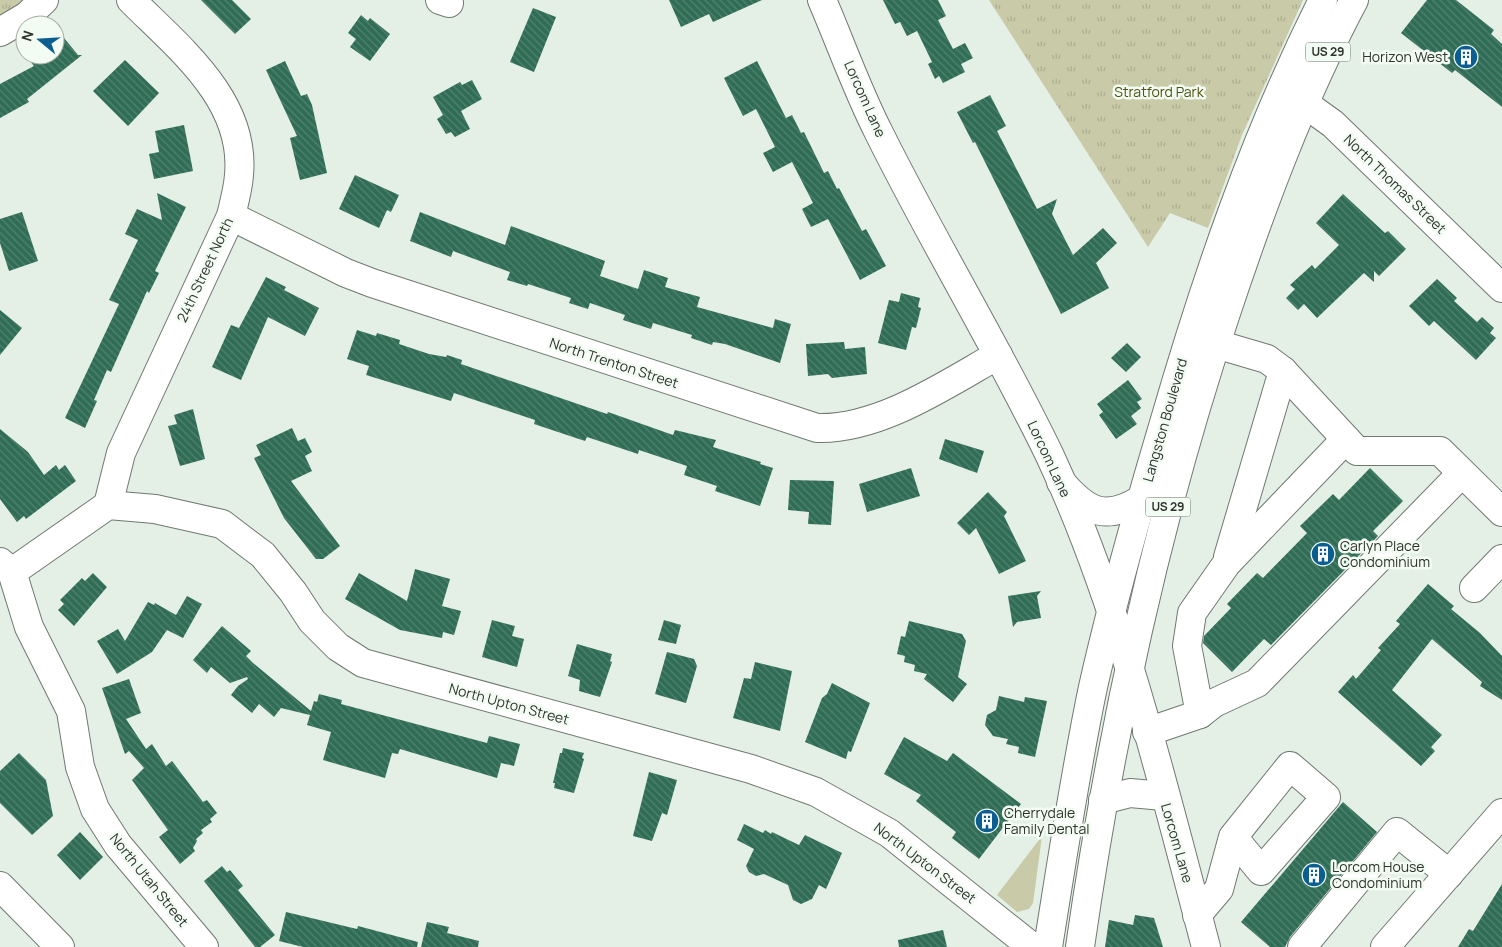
<svg xmlns="http://www.w3.org/2000/svg" width="1502" height="947" viewBox="0 0 1502 947" font-family="Manrope,sans-serif">
<style>
.grass{fill:#c9caa8}
.park{fill:url(#park-tufts)}
.building{fill:url(#building-back-hatch)}
.lines{fill:none;stroke-linecap:round;stroke-linejoin:round}
.minor-casing{stroke:#707970;stroke-width:30}
.major-casing{stroke:#707970;stroke-width:30}
.minor{stroke:#fff;stroke-width:28}
.major{stroke:#fff;stroke-width:28}
.labels{text-anchor:middle;stroke-width:5;stroke-linejoin:round;paint-order:stroke}
.shield{fill:#f2fcf2;stroke:#6a6f6a;stroke-width:1}
.shield-label{font-size:12px;font-weight:bold;fill:#2f332f}
.poi-label{font-size:14px;fill:#2f332f;stroke:#f2fcf2;text-anchor:start}
.park-label{font-size:14px;fill:#51510f;stroke:#f2fcf2}
.street-label{font-size:14px;fill:#2f332f;stroke:#f2fcf2}
</style>
<defs>
<pattern id="park-tufts" width="24" height="20" patternUnits="userSpaceOnUse" patternTransform="scale(1.25)"><rect width="24" height="20" fill="#c9caa8"/><path d="M3 7l-1-3M5 7V3M7 7l1-3M15 17l-1-3M17 17v-4M19 17l1-3" fill="none" stroke="#adae91"/></pattern>
<pattern id="building-back-hatch" width="6" height="6" patternUnits="userSpaceOnUse" patternTransform="scale(1.25)"><rect width="6" height="6" fill="#2f6d56"/><path d="M-1 5l2 2M0 0l6 6M5-1l2 2" fill="none" stroke="#548271"/></pattern>
</defs>
<rect width="100%" height="100%" fill="#e4efe5"/>
<polygon class="grass" points="1042,836 1033,903 1029,909 1017,912 997,895"/>
<g class="park">
<polygon points="0,0 28,0 0,21"/>
<polygon points="989,0 1303,0 1242,135 1208,228 1170,213 1148,247"/>
</g>
<g class="building">
<polygon points="201,0 232,0 251,19 235,34"/>
<polygon points="669,0 762,0 713,22 709,14 681,27"/>
<polygon points="883,0 938,0 946,16 938,20 953,49 965,43 973,58 961,64 965,72 943,83 939,76 935,79 928,64 932,62 917,31 907,36 900,22 895,24"/>
<polygon points="1427,0 1456,0 1494,30 1491,34 1502,44 1502,107 1455,70 1452,73 1401,33"/>
<polygon points="533,8 556,17 534,72 510,62"/>
<polygon points="361,15 368,21 370,18 390,34 370,61 350,47 356,39 348,33"/>
<polygon points="55,27 78,55 82,55 27,99 29,102 0,118 0,84 34,66 25,55 55,55"/>
<polygon points="125,60 159,93 128,126 93,91"/>
<polygon points="285,61 301,96 307,94 312,105 327,173 300,180 290,138 297,136 266,70"/>
<polygon points="757,61 786,118 792,115 801,133 804,132 824,173 828,171 837,189 839,188 862,231 866,229 886,266 860,280 828,219 811,227 802,209 813,203 792,162 773,172 763,153 775,147 756,109 743,116 724,78"/>
<polygon points="472,80 482,99 461,111 470,129 455,137 451,132 446,134 437,119 443,115 433,97 460,82 462,85"/>
<polygon points="990,95 1006,126 997,131 1037,209 1057,199 1052,214 1073,255 1103,228 1117,243 1096,263 1109,288 1061,314 975,142 973,143 957,112"/>
<polygon points="184,125 193,171 154,179 149,154 159,152 155,131"/>
<polygon points="355,175 399,195 391,212 387,210 379,228 339,209"/>
<polygon points="157,193 186,207 155,271 159,273 149,293 147,291 111,372 107,370 94,400 97,401 85,428 65,418 119,304 109,300 138,240 125,234 133,217 137,209 162,220"/>
<polygon points="1343,194 1385,233 1388,231 1406,249 1379,276 1374,271 1374,282 1364,273 1317,318 1304,304 1298,310 1286,298 1295,289 1290,285 1312,265 1315,269 1339,245 1316,223"/>
<polygon points="22,212 38,261 9,271 0,243 0,219"/>
<polygon points="420,212 505,245 511,226 605,261 600,276 638,289 644,270 668,278 665,287 700,297 697,307 773,328 775,319 791,324 780,363 725,344 713,342 712,345 691,338 692,335 653,323 651,329 623,320 625,315 590,303 588,309 569,303 571,298 528,284 527,286 507,280 510,272 488,264 453,251 451,257 433,250 410,241"/>
<polygon points="266,277 286,287 284,290 319,308 305,336 268,317 241,380 212,367 231,325 239,328"/>
<polygon points="1437,279 1457,298 1454,301 1477,322 1482,317 1494,328 1490,333 1496,338 1476,360 1434,321 1429,326 1409,306"/>
<polygon points="901,293 920,298 918,307 921,308 916,328 912,327 906,350 878,343 889,300 899,302"/>
<polygon points="0,310 22,328 0,355"/>
<polygon points="357,330 376,336 377,333 400,340 399,344 429,354 446,357 447,355 462,360 461,364 607,414 608,412 673,435 675,430 716,440 713,447 761,462 760,464 773,468 760,506 715,491 717,486 684,475 687,466 639,450 638,454 587,437 585,441 534,424 535,420 454,393 451,401 366,375 369,366 347,359"/>
<polygon points="844,342 845,349 865,347 867,374 832,378 828,374 808,376 806,344"/>
<polygon points="1127,343 1141,357 1126,372 1111,358"/>
<polygon points="1128,380 1142,399 1137,402 1141,408 1131,416 1137,424 1116,439 1099,415 1103,412 1097,404"/>
<polygon points="193,409 205,459 180,466 168,426 177,424 174,415"/>
<polygon points="292,428 298,441 305,438 312,452 305,456 312,471 291,481 340,546 323,559 316,559 284,518 254,458 261,455 256,445"/>
<polygon points="0,429 28,452 44,475 56,465 59,470 65,465 76,481 26,519 24,516 17,522 0,499"/>
<polygon points="945,439 984,451 977,473 939,459"/>
<polygon points="911,468 920,496 867,512 859,484"/>
<polygon points="1370,468 1403,501 1373,531 1378,536 1271,645 1264,639 1232,672 1203,643 1204,636 1231,608 1227,604 1257,573 1263,578 1307,533 1300,526 1333,494 1339,500"/>
<polygon points="790,480 834,481 831,525 808,524 809,512 788,510"/>
<polygon points="988,492 1007,512 1004,516 1026,561 999,574 976,528 969,535 957,523"/>
<polygon points="415,569 450,579 442,606 461,611 454,635 443,632 442,638 400,630 345,599 359,573 407,601"/>
<polygon points="93,573 107,587 74,626 58,610 64,604 60,600 82,578 85,581"/>
<polygon points="1428,584 1454,606 1451,609 1480,633 1502,656 1502,700 1480,686 1482,682 1432,639 1392,690 1442,735 1431,747 1435,751 1421,766 1338,692 1353,675 1356,679 1381,650 1378,648 1400,624 1396,621"/>
<polygon points="1041,591 1037,596 1041,618 1017,622 1013,627 1008,596"/>
<polygon points="187,596 202,604 183,638 167,630 152,652 117,674 97,641 118,629 125,641 148,602 154,605 155,603 176,615"/>
<polygon points="492,620 515,626 512,636 524,639 517,667 482,657"/>
<polygon points="664,620 681,625 676,644 658,640"/>
<polygon points="909,621 962,634 966,641 958,677 967,684 953,702 924,679 927,674 914,671 915,665 904,662 905,656 897,654 901,636 905,637"/>
<polygon points="222,626 251,651 246,656 253,663 311,711 314,701 317,702 319,694 342,700 341,704 487,743 489,736 520,744 514,766 501,763 497,778 400,749 398,754 392,753 385,778 323,760 331,732 307,725 310,715 281,708 274,717 259,704 252,713 231,695 238,686 248,679 247,677 230,683 211,667 207,673 193,660"/>
<polygon points="577,644 612,654 610,661 612,662 600,697 579,691 580,680 568,676"/>
<polygon points="667,652 694,659 697,666 686,703 655,694"/>
<polygon points="755,662 792,671 780,731 733,718 744,678 751,679"/>
<polygon points="129,679 141,713 126,719 146,749 152,744 166,766 172,761 203,802 207,800 217,813 210,819 212,822 201,830 203,833 196,839 197,841 193,848 195,851 180,864 159,837 168,830 132,780 144,768 129,751 125,754 102,688"/>
<polygon points="832,683 870,703 851,752 848,751 846,759 805,742 822,698 827,694"/>
<polygon points="999,696 1024,702 1025,697 1047,701 1035,757 1018,753 1019,747 1006,744 1008,739 993,736 985,725 987,715 996,710"/>
<polygon points="904,737 947,761 953,753 1021,804 979,859 952,838 956,832 916,801 921,795 884,774"/>
<polygon points="563,748 584,753 582,758 584,759 574,793 554,788 555,783 553,783 560,753 562,753"/>
<polygon points="19,753 46,780 53,816 32,835 0,803 0,771"/>
<polygon points="649,772 677,780 667,815 662,813 652,841 633,836"/>
<polygon points="1343,802 1377,832 1290,937 1285,947 1270,947 1241,922"/>
<polygon points="744,824 763,833 765,830 771,834 772,832 799,845 805,835 842,853 826,889 819,885 812,899 801,904 793,900 788,885 764,874 756,876 749,872 746,866 754,849 737,840"/>
<polygon points="80,832 103,857 80,880 57,855"/>
<polygon points="222,866 227,872 230,870 243,886 238,890 275,935 260,947 255,947 204,881"/>
<polygon points="1502,884 1502,947 1458,947 1469,929 1473,931"/>
<polygon points="286,912 357,929 358,926 418,942 417,947 303,947 279,941"/>
<polygon points="1135,915 1154,918 1163,947 1105,947 1109,920 1133,925"/>
<polygon points="427,922 449,927 447,933 479,941 478,947 421,947"/>
<polygon points="943,930 947,947 899,947 898,940"/>
</g>
<g class="lines">
<g class="minor-casing">
<g id="minor">
<polyline points="440,0 449,3"/>
<path d="M822 0C841 44 857 90 879 133 933 242 997 346 1050 456 1121 608 1163 785 1206 947"/>
<polyline points="0,32 27,16 44,0"/>
<polyline points="1283,95 1315,111 1333,124 1502,288"/>
<path d="M231 216 346 273 372 283 817 428C879 430 945 385 998 355"/>
<polyline points="1216,344 1267,359 1283,371 1357,451 1440,451 1502,512"/>
<path d="M108 505 121 453 231 216C234 203 238 189 239 175 246 100 179 48 131 0"/>
<polyline points="1228,557 1283,371"/>
<polyline points="0,562 12,572 29,627 71,711 80,767 95,809 118,845 204,947"/>
<polyline points="12,572 108,505 155,509 222,524 263,555 293,592 312,621 338,647 363,663 751,769 816,792 889,833 1032,947"/>
<polyline points="1474,588 1502,559"/>
<polyline points="1200,714 1187,646 1192,613 1227,563 1346,439"/>
<polyline points="1147,732 1200,714 1214,703 1257,683 1461,474"/>
<polyline points="0,886 60,947"/>
<polyline points="1197,915 1219,889 1233,837 1290,766 1326,797 1261,871 1233,837"/>
<polyline points="1302,947 1397,832 1449,874"/>
<polyline points="1385,947 1502,813"/>
</g>
</g>
<g class="major-casing">
<g id="major">
<path d="M1061 482C1087 512 1105 522 1142 499"/>
<polyline points="1103,800 1130,793 1164,796"/>
<path d="M1048 947C1062 860 1075 773 1093 687 1113 599 1138 510 1164 423 1206 278 1255 135 1323 0"/>
<path d="M1080 947C1111 732 1157 519 1226 313 1262 205 1301 100 1354 0"/>
</g>
</g>
<use href="#minor" class="minor"/>
<use href="#major" class="major"/>
</g>
<defs>
<g id="building-disc" transform="scale(1.25)"><circle r="9.5" fill="#0a5f90" stroke="#f2fcf2"/><path d="M-4-6H4V6H1V3H-1V6H-4ZM-2.5-4.3h1.7v1.8h-1.7ZM.8-4.3h1.7v1.8H.8ZM-2.5-1h1.7V.8h-1.7ZM.8-1h1.7V.8H.8Z" fill="#fff"/></g>
</defs>
<g fill-rule="evenodd">
<use href="#building-disc" x="1466" y="57"/>
<use href="#building-disc" x="1323" y="554"/>
<use href="#building-disc" x="987" y="821"/>
<use href="#building-disc" x="1314" y="875"/>
</g>
<g class="labels">
<g class="shield">
<rect x="1305.5" y="42.5" width="45" height="19" rx="4"/>
<rect x="1145.5" y="497.5" width="45" height="19" rx="4"/>
</g>
<g class="shield-label">
<text x="1328" y="56">US 29</text>
<text x="1168" y="511">US 29</text>
</g>
<g class="poi-label">
<text x="1448" y="62" text-anchor="end">Horizon West</text>
<text x="1340" y="551">Carlyn Place<tspan x="1340" dy="16">Condominium</tspan></text>
<text x="1004" y="818">Cherrydale<tspan x="1004" dy="16">Family Dental</tspan></text>
<text x="1332" y="872">Lorcom House<tspan x="1332" dy="16">Condominium</tspan></text>
</g>
<g class="park-label">
<text x="1159" y="97">Stratford Park</text>
</g>
<g class="street-label">
<text transform="translate(865 99) rotate(66)" y="5">Lorcom Lane</text>
<text transform="translate(1395 184) rotate(44)" y="5">North Thomas Street</text>
<text transform="translate(205 270) rotate(-65)" y="5">24th Street North</text>
<text transform="translate(614 363) rotate(18)" y="5">North Trenton Street</text>
<text transform="translate(1165 420) rotate(-74)" y="5">Langston Boulevard</text>
<text transform="translate(1049 459) rotate(65)" y="5">Lorcom Lane</text>
<text transform="translate(509 704) rotate(15)" y="5">North Upton Street</text>
<text transform="translate(1177 843) rotate(74)" y="5">Lorcom Lane</text>
<text transform="translate(925 863) rotate(37)" y="5">North Upton Street</text>
<text transform="translate(149 880) rotate(51)" y="5">North Utah Street</text>
</g>
</g>
<g transform="translate(40 40) rotate(288)"><circle r="24" fill="#f2fcf2" stroke="#a4aca4"/>
<path d="M0-4L9 19L0 12L-9 19Z" fill="#0a5f90"/>
<text y="-8" font-size="14" font-weight="bold" text-anchor="middle" fill="#2f332f">N</text>
</g>
</svg>
